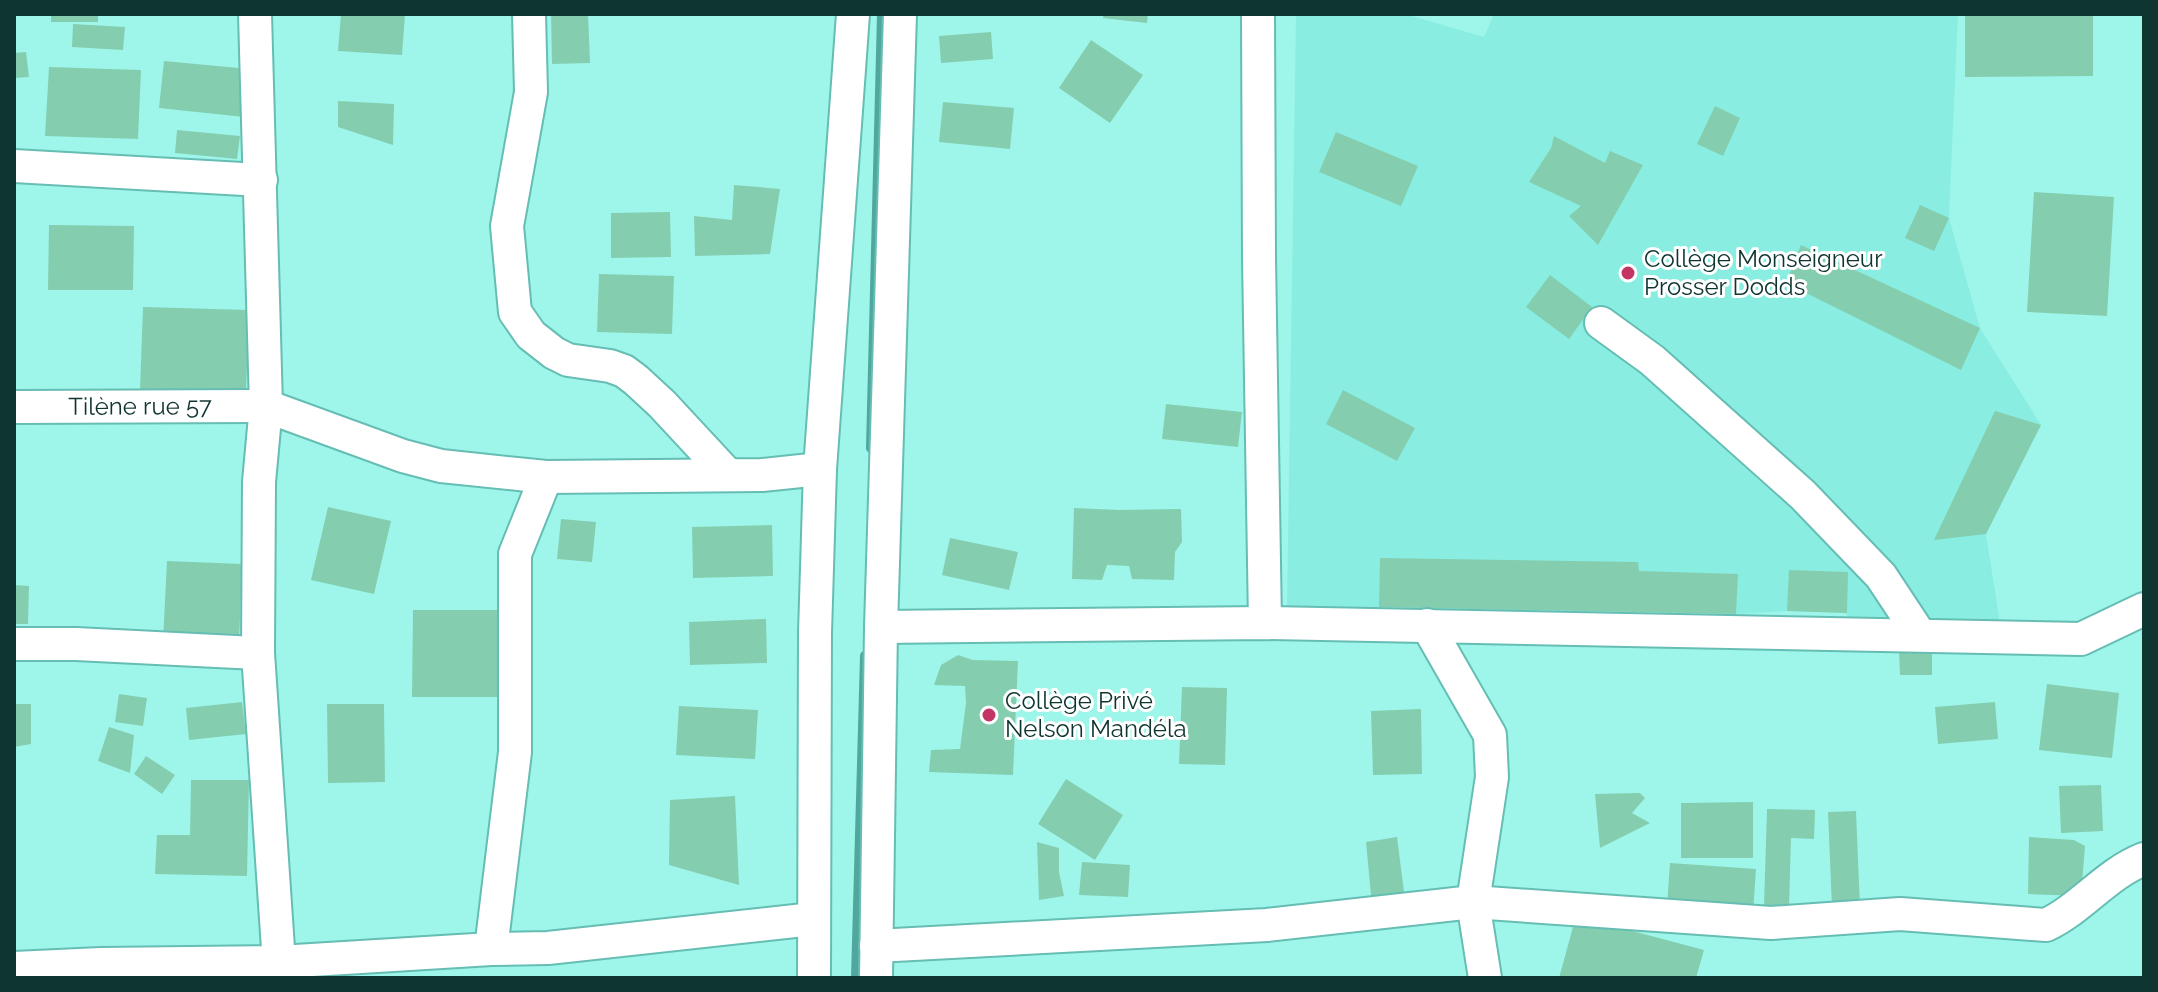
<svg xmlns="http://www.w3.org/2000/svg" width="2158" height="992" viewBox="0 0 2158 992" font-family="Raleway,sans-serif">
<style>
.built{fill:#89eee1}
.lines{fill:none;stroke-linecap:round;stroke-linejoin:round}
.stream{stroke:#4fa79d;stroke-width:10}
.building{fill:#84ceaf}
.minor-casing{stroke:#65bdb3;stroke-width:36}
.minor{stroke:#fff;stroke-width:32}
.poi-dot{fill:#c33564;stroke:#fff;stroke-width:3}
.labels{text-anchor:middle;stroke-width:6;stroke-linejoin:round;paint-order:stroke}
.poi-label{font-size:24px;fill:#0f3531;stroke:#fff;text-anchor:start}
.street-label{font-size:24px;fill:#0f3531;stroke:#fff}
</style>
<rect width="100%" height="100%" fill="#9ef6eb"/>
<polygon class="built" points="1296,14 1405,14 1484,37 1494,14 1958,14 1949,218 1980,328 2041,425 1986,534 2001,629 1851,623 1846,613 1787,611 1736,614 1287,607"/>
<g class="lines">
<g class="stream">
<polyline points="871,448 882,14"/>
<polyline points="856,978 865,656"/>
</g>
</g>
<g class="building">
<rect x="51" y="14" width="47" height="8"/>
<polygon points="341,14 405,14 402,55 338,51"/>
<polygon points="551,14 588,14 590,63 552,64"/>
<polygon points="1104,14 1148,14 1147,23 1103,18"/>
<polygon points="1965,14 2093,14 2093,76 1965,77"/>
<polygon points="73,24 125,27 123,50 72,47"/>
<polygon points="991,32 993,59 941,63 939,36"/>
<polygon points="1091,40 1143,75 1110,123 1059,88"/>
<polygon points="26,52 29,77 14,78 14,53"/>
<polygon points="164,61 249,69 244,117 159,108"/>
<polygon points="49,67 141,70 138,139 45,136"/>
<polygon points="338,101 394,104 393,145 338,127"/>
<polygon points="943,102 1014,108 1010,149 939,142"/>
<polygon points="1715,106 1740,118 1723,156 1697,144"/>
<polygon points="177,130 240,136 237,159 175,153"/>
<polygon points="1336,132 1418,166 1401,206 1319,172"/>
<polygon points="1554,136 1605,163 1610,151 1643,165 1598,245 1569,216 1581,206 1529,182 1551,148"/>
<polygon points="734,185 780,189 770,254 695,256 694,216 732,220"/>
<polygon points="2034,192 2114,197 2107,316 2027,312"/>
<polygon points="1920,205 1949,218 1934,251 1905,238"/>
<polygon points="670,212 671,257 611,258 611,213"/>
<polygon points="49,225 134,226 133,290 48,290"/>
<polygon points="1801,245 1980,328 1961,370 1786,283"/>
<polygon points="599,274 674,276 672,334 597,332"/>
<polygon points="1550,275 1592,307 1569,339 1526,307"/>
<polygon points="143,307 249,310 246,393 140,390"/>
<polygon points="1343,390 1415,428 1397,461 1326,424"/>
<polygon points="1166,404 1242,412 1238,447 1162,439"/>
<polygon points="1995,411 2041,425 1986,534 1934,540"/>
<polygon points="328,507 391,521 374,594 311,580"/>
<polygon points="1074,508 1119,510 1181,509 1182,542 1175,552 1174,580 1132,579 1129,566 1107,565 1102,580 1072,579"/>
<polygon points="561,519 596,522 592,562 557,559"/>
<polygon points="772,525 773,576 693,578 692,527"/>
<polygon points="950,538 1018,552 1009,590 942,575"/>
<polygon points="1380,558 1638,562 1639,571 1738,574 1736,614 1379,607"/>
<polygon points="167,561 242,564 239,644 163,641"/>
<polygon points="1789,570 1848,572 1847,613 1787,611"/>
<polygon points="14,585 29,586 28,624 14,624"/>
<polygon points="413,610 508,610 508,697 412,697"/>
<polygon points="766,619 767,663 690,665 689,622"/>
<polygon points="1932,649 1932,675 1900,675 1899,650"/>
<polygon points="958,655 973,660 1018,661 1013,775 929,772 931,750 960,749 966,703 965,686 934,685 941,665"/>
<polygon points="2047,684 2119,693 2112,758 2039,750"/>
<polygon points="1182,687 1227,688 1225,765 1179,764"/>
<polygon points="119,694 147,698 143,726 115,722"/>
<polygon points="242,702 246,734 189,740 186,708"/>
<polygon points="1995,702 1998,739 1938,744 1935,707"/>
<polygon points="14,704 31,704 31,744 14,747"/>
<polygon points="327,704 384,704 385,782 328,783"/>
<polygon points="679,706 758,710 755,759 676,755"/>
<polygon points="1421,709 1422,774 1373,775 1371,711"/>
<polygon points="109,727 134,735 130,773 98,761"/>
<polygon points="146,756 175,775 162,794 134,774"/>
<polygon points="1066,779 1123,815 1095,860 1038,824"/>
<polygon points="191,780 249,780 247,876 155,874 157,835 190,835"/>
<polygon points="2101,785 2103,831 2061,833 2059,786"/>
<polygon points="1640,793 1645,798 1632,813 1650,823 1600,848 1595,794"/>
<polygon points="735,796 739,885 669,865 670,800"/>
<polygon points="1753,802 1753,858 1681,858 1681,803"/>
<polygon points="1767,809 1815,810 1814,839 1791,838 1789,907 1764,906"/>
<polygon points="1856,811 1860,907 1832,908 1828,812"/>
<polygon points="1397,837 1405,900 1372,906 1366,842"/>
<polygon points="2029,837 2074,840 2085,846 2081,896 2028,894"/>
<polygon points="1037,842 1059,848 1059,872 1064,896 1039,900"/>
<polygon points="1082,862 1130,865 1128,897 1079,895"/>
<polygon points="1670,863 1756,869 1753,913 1667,906"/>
<polygon points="1576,916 1704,950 1696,978 1559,978"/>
</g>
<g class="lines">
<g class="minor-casing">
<g id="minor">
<polyline points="255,14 266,406 259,482 258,653 280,978"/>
<polyline points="529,14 531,92 507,226 515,312 531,335 554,353 568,360 610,366 624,371 636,380 662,404 727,474"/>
<polyline points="1258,14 1259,258 1265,623"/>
<polyline points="14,166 261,180"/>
<polyline points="1601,323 1652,360 1803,495 1881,576 1920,635"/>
<path id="s1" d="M14 407 266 406 403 456 441 466 546 477 762 475 820 469"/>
<polyline points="1427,625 1490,735 1492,777 1473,902 1485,978"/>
<polyline points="881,627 1265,623 2081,639 2144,609"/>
<polyline points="14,644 76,644 258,653"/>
<path d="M876 946 1267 925 1473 902 1771 923 1900 914 2046 925C2082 908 2106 874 2144 859"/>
<polyline points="491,949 515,752 515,554 546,477"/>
<polyline points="14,968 101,964 279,962 491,949 548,948 813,919"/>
<polyline points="814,978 815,633 820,469 853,14"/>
<polyline points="876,978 881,627 900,14"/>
</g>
</g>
<use href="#minor" class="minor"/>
</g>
<g class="poi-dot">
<circle cx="1628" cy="273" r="8"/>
<circle cx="989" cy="715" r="8"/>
</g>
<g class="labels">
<g class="poi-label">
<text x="1644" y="267">Collège Monseigneur<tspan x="1644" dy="28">Prosser Dodds</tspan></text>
<text x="1005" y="709">Collège Privé<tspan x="1005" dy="28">Nelson Mandéla</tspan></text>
</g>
<g class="street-label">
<text dy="8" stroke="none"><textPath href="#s1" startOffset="126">Tilène rue 57</textPath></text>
</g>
</g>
<rect width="2158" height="992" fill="none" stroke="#0f3531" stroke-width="32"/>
</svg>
